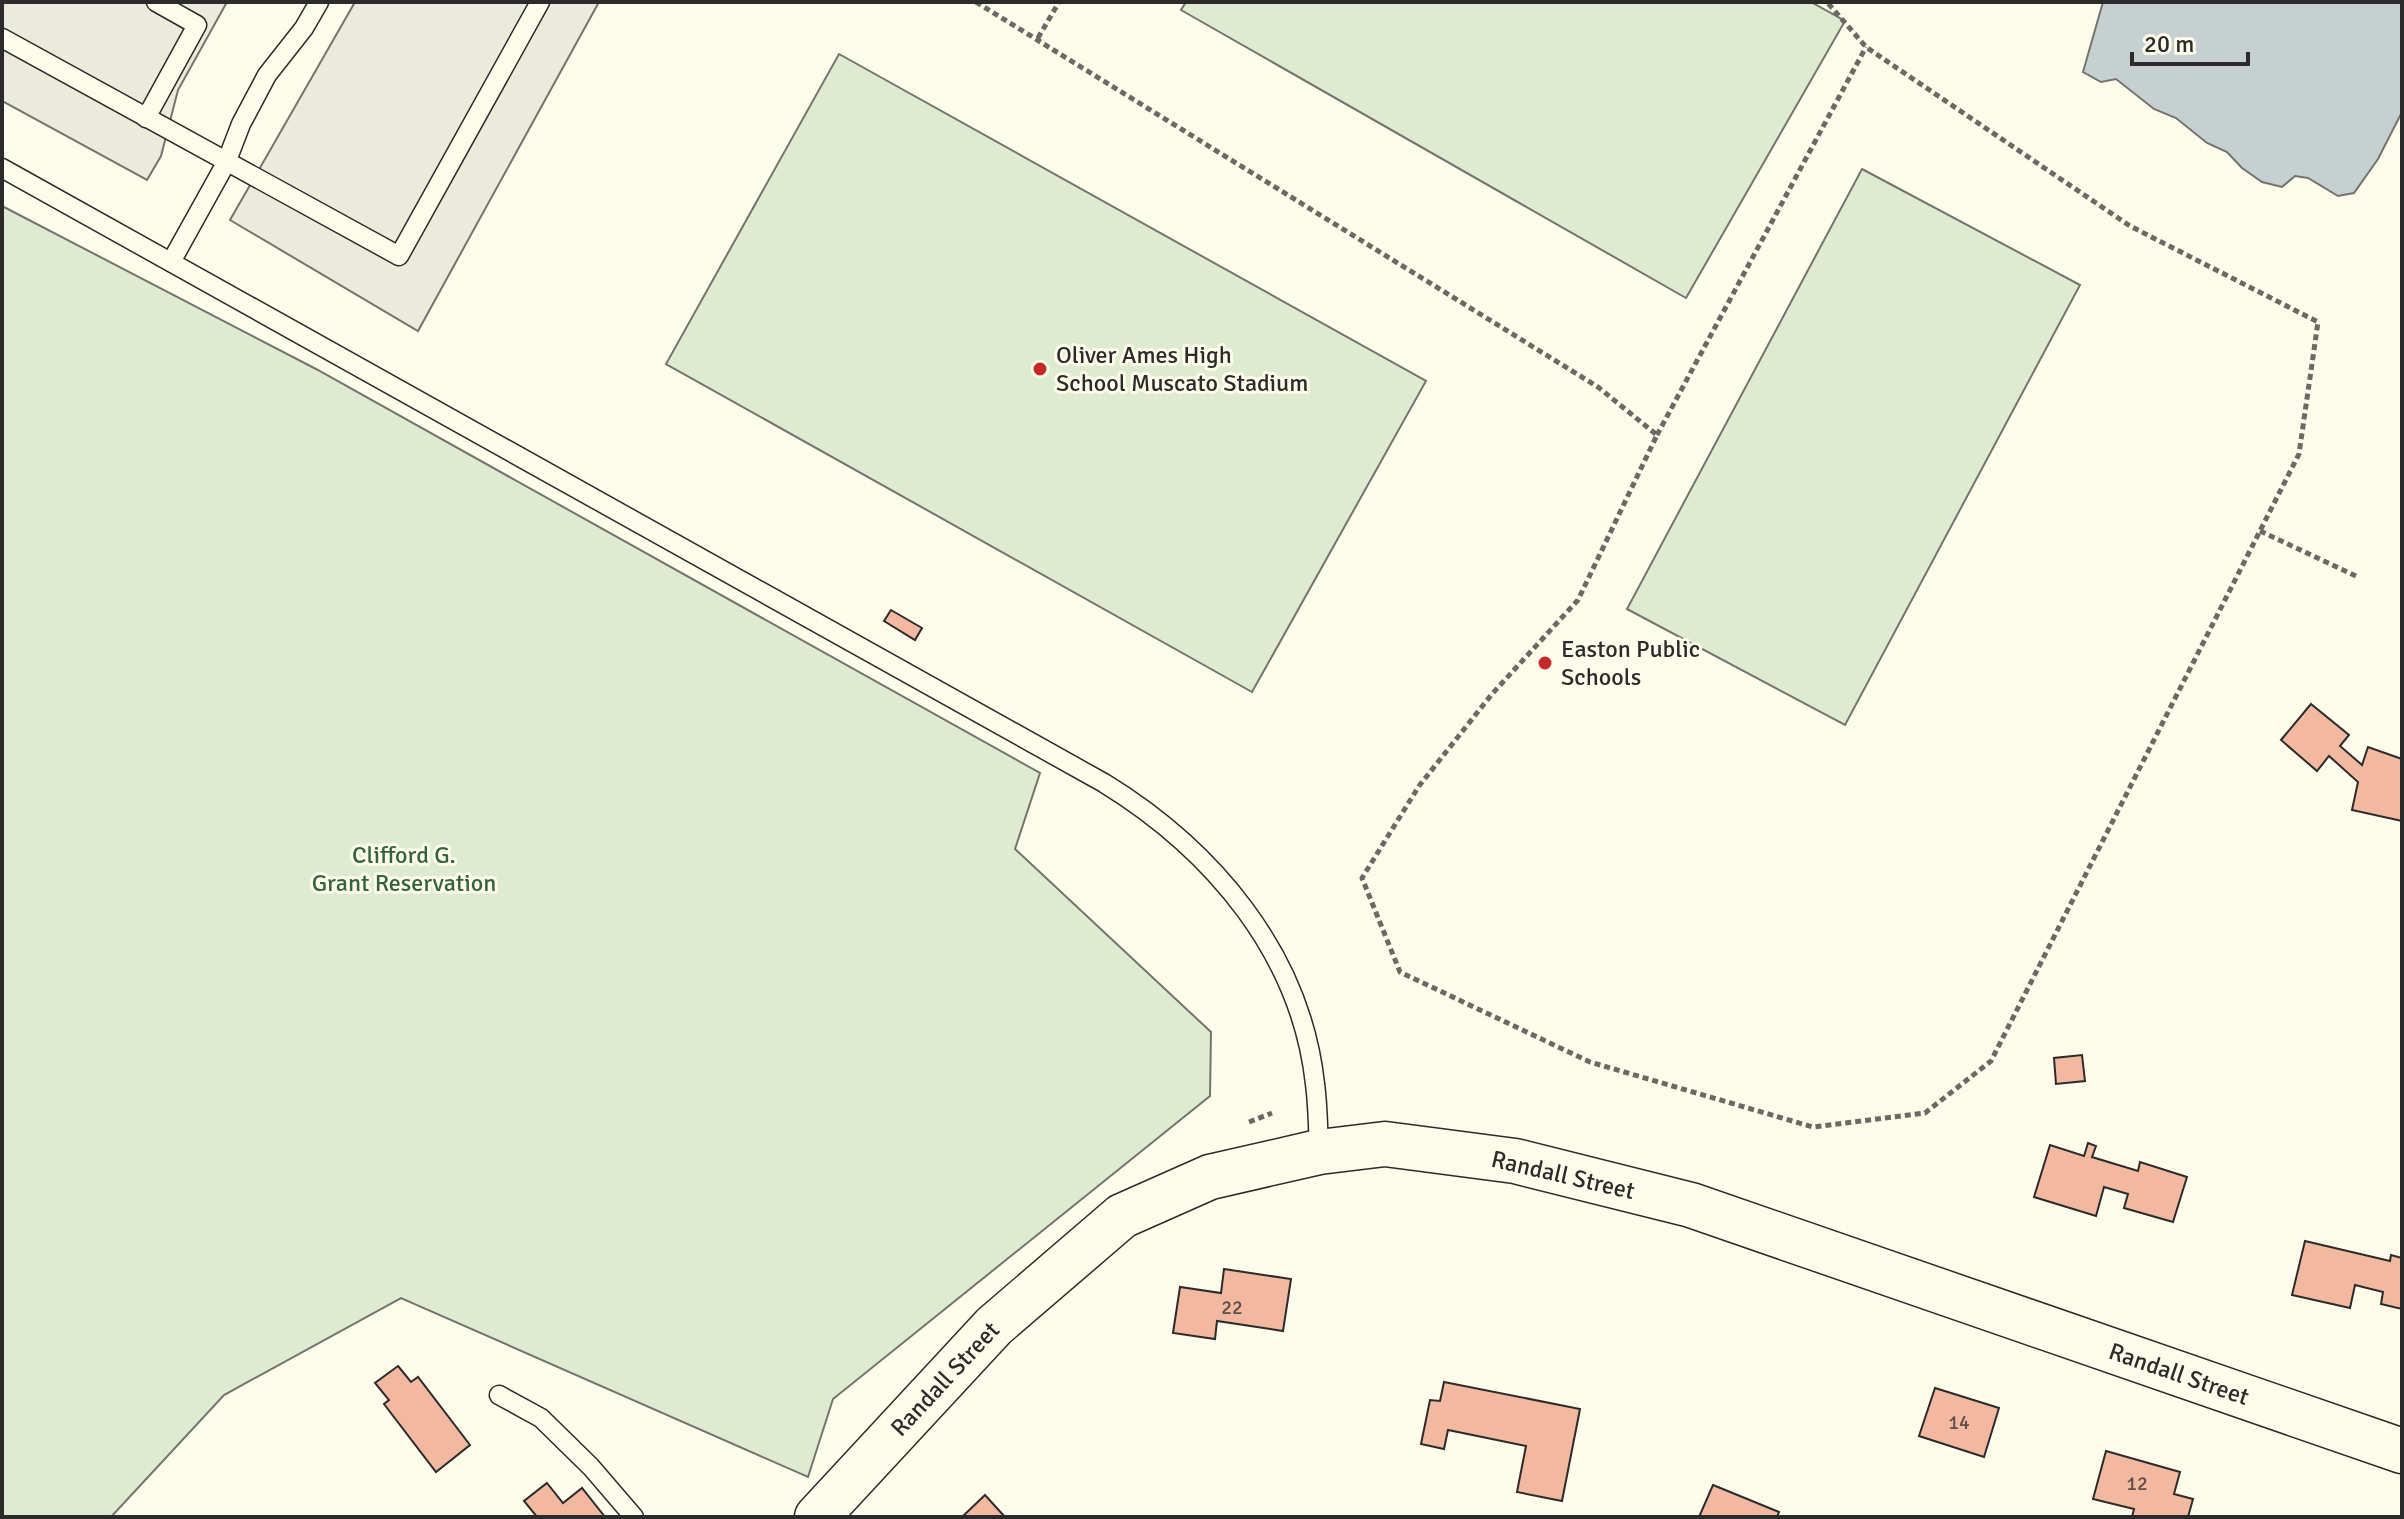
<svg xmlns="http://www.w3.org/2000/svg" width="2404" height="1519" viewBox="0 0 2404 1519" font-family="Signika,sans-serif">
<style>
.green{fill:#deebd1;stroke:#74746e;stroke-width:2}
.parking{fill:#eceadb;stroke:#74746e;stroke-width:2}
.water{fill:#c7d0d0;stroke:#74746e;stroke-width:2}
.building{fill:#f2b8a0;stroke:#2b2b2b;stroke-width:2}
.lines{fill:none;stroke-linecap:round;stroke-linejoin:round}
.service-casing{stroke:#2b2b2b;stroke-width:21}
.tertiary-casing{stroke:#2b2b2b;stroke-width:47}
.path{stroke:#6a6964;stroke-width:5;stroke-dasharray:6 4;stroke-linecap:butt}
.service{stroke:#fdfbea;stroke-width:18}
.tertiary{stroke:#fdfbea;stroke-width:44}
.poi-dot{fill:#c62828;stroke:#fdfbea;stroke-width:3}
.labels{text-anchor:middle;stroke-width:6;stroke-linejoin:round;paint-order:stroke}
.number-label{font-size:20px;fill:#5d4e48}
.poi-label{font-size:24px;fill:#2b2b2b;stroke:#fdfbea;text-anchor:start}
.park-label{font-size:24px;fill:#34623c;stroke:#fdfbea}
.street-label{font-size:24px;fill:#2b2b2b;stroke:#fdfbea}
</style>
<rect width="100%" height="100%" fill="#fdfbea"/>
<g class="green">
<polygon points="1186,2 1811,2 1845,21 1686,298 1181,10"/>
<polygon points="839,54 1426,381 1252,692 666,364"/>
<polygon points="1862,169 2080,285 1845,725 1627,609"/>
<polygon points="2,206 316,369 1040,773 1015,849 1211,1032 1210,1096 833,1399 808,1477 401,1298 224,1395 111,1517 2,1517"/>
</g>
<g class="parking">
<polygon points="2,2 227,2 178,90 161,156 147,180 2,101"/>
<polygon points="355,2 599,2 418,331 230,220"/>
</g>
<polygon class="water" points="2103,2 2402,2 2402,112 2378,159 2354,193 2338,196 2308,178 2295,176 2282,187 2262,182 2242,168 2227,152 2207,143 2176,118 2154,109 2116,79 2101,82 2083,72"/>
<g class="building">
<polygon points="891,610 922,628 915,640 884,621"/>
<polygon points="2311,704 2349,735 2340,746 2362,765 2368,747 2402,759 2402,821 2352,810 2358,782 2329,756 2317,771 2281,740"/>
<polygon points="2082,1055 2085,1081 2056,1084 2054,1058"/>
<polygon points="2088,1143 2096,1146 2092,1157 2138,1171 2140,1162 2187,1177 2173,1222 2124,1208 2128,1194 2104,1187 2096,1216 2034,1197 2050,1145 2084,1156"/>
<polygon points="2305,1241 2390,1261 2391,1255 2402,1258 2402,1309 2381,1304 2383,1292 2355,1285 2350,1308 2292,1295"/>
<polygon points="1224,1269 1291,1279 1283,1331 1217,1321 1215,1339 1173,1333 1180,1287 1221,1293"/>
<polygon points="398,1366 411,1382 418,1377 470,1445 436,1472 384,1404 389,1400 375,1383"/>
<polygon points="1444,1382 1580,1409 1562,1501 1517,1492 1526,1446 1448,1430 1444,1449 1421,1444 1430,1400 1440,1401"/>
<polygon points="1935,1388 1999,1408 1984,1457 1919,1436"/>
<polygon points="2106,1451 2180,1472 2174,1494 2193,1499 2188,1517 2132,1517 2134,1509 2093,1499"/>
<polygon points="547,1483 563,1503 582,1488 605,1517 537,1517 524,1501"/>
<polygon points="1713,1485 1779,1512 1777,1517 1699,1517"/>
<polygon points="985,1495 1005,1517 962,1517"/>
</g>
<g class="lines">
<g class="service-casing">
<g id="service">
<polyline points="2,38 399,256 540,2"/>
<polyline points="146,118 197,25 156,2"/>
<path d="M2 168 1104 783C1213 850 1301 954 1315 1084 1318 1106 1318 1129 1319 1152"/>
<polyline points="171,262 226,163 241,124 267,75 304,28 319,2"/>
<polyline points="499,1395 541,1418 591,1467 634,1517"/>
</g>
</g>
<g class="tertiary-casing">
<polyline id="tertiary" points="817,1517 994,1326 1122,1216 1210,1177 1319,1152 1385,1144 1515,1161 1691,1205 2402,1451"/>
</g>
<g class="path">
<polyline points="976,2 1598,387 1657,435 1578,600 1492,694 1419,786 1362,878 1400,972 1590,1062 1813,1127 1925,1113 1991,1061 2299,454 2318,322 2130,226 1866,47 1827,2"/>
<polyline points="1038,38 1059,2"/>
<polyline points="1657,435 1866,47"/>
<polyline points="2260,531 2358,577"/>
<polyline points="1249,1122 1272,1113"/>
</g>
<use href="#service" class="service"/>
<use href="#tertiary" class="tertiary"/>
</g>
<g class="poi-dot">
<circle cx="1040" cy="369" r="8"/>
<circle cx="1545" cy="663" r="8"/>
</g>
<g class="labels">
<g class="number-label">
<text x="1232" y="1314">22</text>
<text x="1959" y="1429">14</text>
<text x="2137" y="1490">12</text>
</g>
<g class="poi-label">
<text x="1056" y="363">Oliver Ames High<tspan x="1056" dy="28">School Muscato Stadium</tspan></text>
<text x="1561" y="657">Easton Public<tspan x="1561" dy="28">Schools</tspan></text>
</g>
<g class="park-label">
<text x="404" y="863">Clifford G.<tspan x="404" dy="28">Grant Reservation</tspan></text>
</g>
<g class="street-label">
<text transform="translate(1563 1175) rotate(13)" y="8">Randall Street</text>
<text transform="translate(2179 1374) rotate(19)" y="8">Randall Street</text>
<text transform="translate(945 1379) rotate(-47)" y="8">Randall Street</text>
</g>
</g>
<rect width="2404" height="1519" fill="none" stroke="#2b2b2b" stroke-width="8"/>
<path d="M2132 52v12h116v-12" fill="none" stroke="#2b2b2b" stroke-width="4"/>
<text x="2144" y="52" font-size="24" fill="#2b2b2b" stroke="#fdfbea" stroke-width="6" paint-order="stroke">20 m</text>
</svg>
